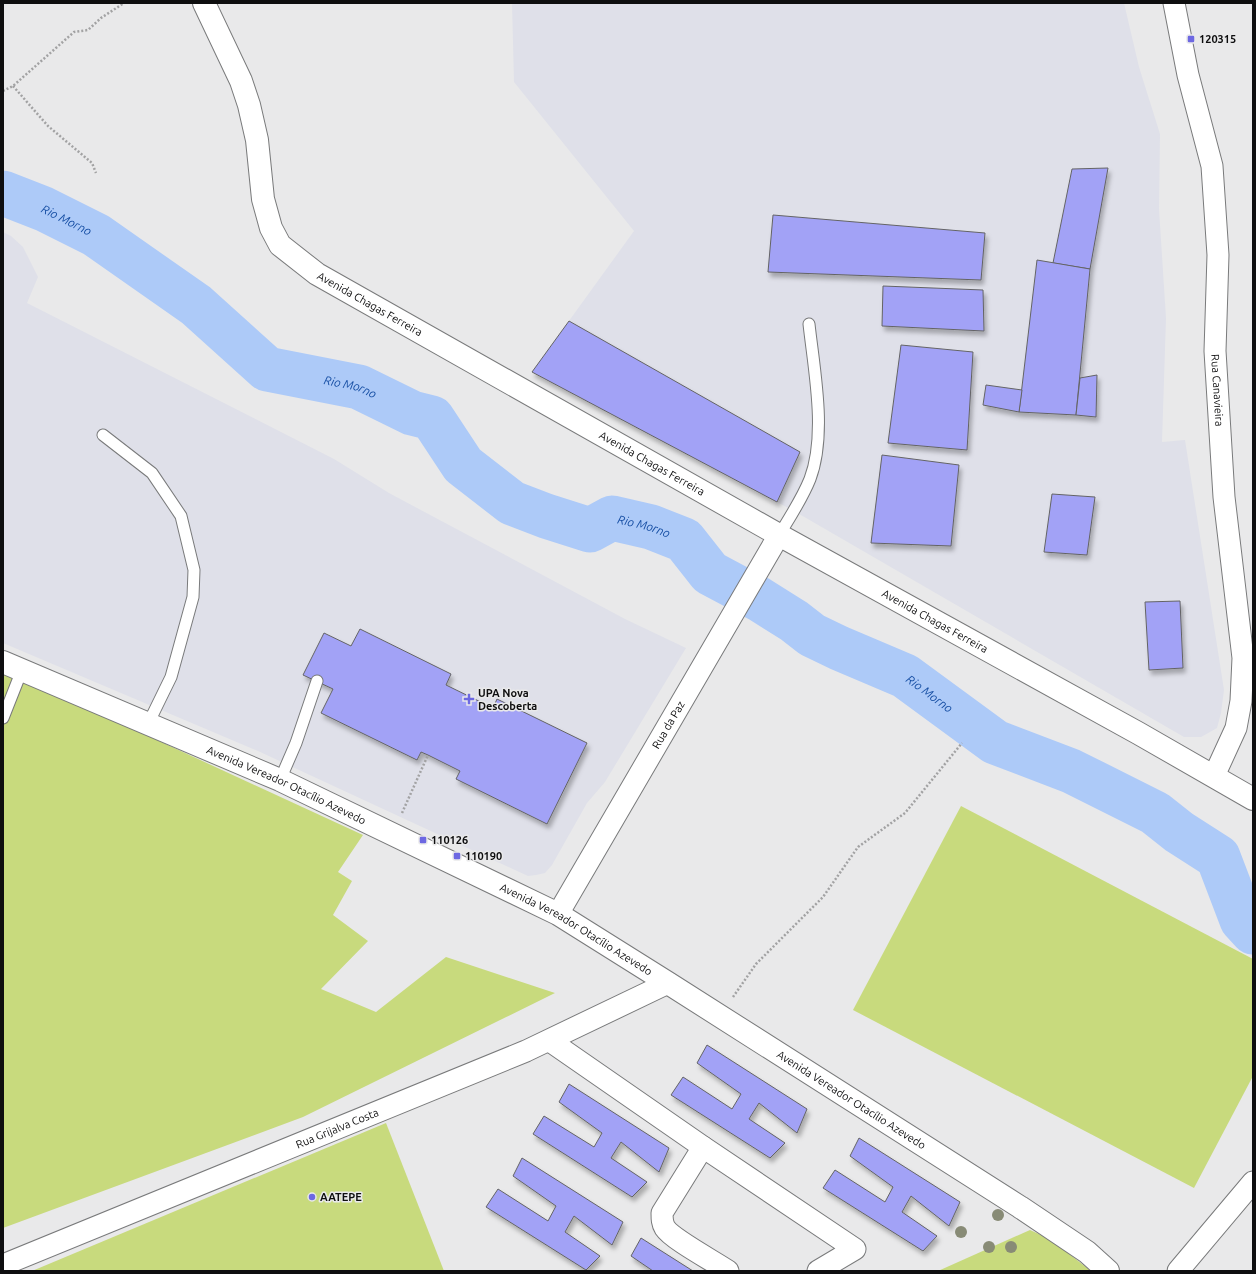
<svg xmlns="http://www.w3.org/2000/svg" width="1256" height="1274" viewBox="0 0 1256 1274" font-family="Ubuntu,sans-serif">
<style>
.built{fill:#dfe0e9}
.green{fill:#c8da7d}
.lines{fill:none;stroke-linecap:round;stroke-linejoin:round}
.river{stroke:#adcaf8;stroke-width:45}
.building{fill:#a2a2f6;stroke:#646465;filter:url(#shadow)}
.service-casing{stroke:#797a7b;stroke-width:13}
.minor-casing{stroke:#797a7b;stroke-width:23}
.tertiary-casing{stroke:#797a7b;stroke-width:24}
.secondary-casing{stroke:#797a7b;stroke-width:24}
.path{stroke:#a2a2a3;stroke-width:2.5;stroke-dasharray:2 2;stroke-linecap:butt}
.service{stroke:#fff;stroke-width:11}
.minor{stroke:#fff;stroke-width:21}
.tertiary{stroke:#fff;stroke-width:22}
.secondary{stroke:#fff;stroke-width:22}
.tree{fill:#888b76}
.poi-dot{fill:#6d68e2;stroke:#e9e9ea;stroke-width:1.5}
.labels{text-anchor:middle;stroke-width:3;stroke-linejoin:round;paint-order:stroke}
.poi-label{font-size:11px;font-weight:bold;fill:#0e0e0f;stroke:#e9e9ea;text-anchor:start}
.street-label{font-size:11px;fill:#0e0e0f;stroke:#e9e9ea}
.water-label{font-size:12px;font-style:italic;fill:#174fa4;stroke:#e9e9ea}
</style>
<defs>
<filter id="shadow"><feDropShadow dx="2.5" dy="4.5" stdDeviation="2" flood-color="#0004"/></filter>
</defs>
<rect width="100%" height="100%" fill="#e9e9ea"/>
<g class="built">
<polygon points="512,3 1124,3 1139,67 1160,134 1159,209 1166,318 1162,442 1185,440 1224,690 1221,713 1217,728 1201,737 1184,737 794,511 532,372 634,231 514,82"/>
<polygon points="3,232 11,236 23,247 38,277 27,303 334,459 389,493 625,619 686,648 605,782 587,803 552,865 545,873 536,875 528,876 258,751 3,643"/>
</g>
<g class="green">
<polygon points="3,671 81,705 363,835 338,872 352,881 333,915 368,941 321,989 376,1012 446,957 555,993 303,1117 3,1228"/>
<polygon points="961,806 1253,959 1253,1076 1194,1188 853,1010"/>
<polygon points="386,1123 444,1271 32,1271"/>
<polygon points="1030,1230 1050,1239 1091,1271 938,1271"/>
</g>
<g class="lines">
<path class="river" id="s1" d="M3 193 44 209 96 235 196 305 267 369 359 387 412 413 432 418 463 465 512 503 546 516 590 530 612 518 651 527 684 540 710 573 759 599 794 621 812 635 839 648 905 676 995 742 1071 771 1155 813 1179 832 1218 857 1242 920 1253 932"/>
</g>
<g class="building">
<polygon points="1108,168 1090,269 1053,263 1072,169"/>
<polygon points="773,215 985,233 981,280 768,272"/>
<polygon points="1037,260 1090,269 1076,415 1019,412"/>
<polygon points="883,286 983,290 984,331 882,326"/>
<polygon points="569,321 800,452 777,502 532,372"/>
<polygon points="901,345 973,352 967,450 888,443"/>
<polygon points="1097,375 1096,417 1076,415 1080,378"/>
<polygon points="986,385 1022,390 1019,412 983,405"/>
<polygon points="882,455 959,465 951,546 871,543"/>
<polygon points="1052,494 1095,497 1087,555 1044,552"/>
<polygon points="1180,601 1183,668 1149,670 1145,602"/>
<polygon points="360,629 451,674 446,685 493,708 497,699 587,743 547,824 456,779 460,771 428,755 421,752 417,760 321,713 333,689 303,675 324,633 351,646"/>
<polygon points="707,1045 807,1109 797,1133 759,1103 749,1119 785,1143 770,1158 671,1095 683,1077 732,1109 741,1094 697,1063"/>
<polygon points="569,1084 669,1148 659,1172 621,1142 611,1158 647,1182 632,1197 533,1134 544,1116 594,1147 602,1133 559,1102"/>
<polygon points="859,1138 960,1202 949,1226 911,1196 902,1212 937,1236 923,1251 823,1188 835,1170 885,1202 893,1187 850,1156"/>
<polygon points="522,1158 623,1222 612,1245 574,1216 565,1232 600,1256 586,1270 486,1207 498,1189 548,1221 556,1206 513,1176"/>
<polygon points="641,1238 693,1271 653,1271 631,1256"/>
</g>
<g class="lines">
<g class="service-casing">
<g id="service">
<polyline points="103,435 152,473 181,516 194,570 193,597 171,677 148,724"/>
<path d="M779 535C790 517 802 499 810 479 827 434 814 370 809 324"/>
<polyline points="3,718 22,670"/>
<polyline points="280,780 296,743 317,681"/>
</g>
</g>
<g class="minor-casing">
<g id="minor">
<path id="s2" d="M1174 3 1188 75 1212 166 1218 255 1215 351 1224 497 1243 658 1241 701 1236 728 1214 776"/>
<path id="s3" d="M558 914 779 535"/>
<polyline points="550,1041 703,1147 855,1249 818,1271"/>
<path d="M703 1147 662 1213C662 1219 662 1223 665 1228 672 1239 715 1262 728 1271"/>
<path id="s4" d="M3 1265 526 1051 668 983"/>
<polyline points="1178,1271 1253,1182"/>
</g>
</g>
<g class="tertiary-casing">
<g id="tertiary">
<path id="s5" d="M204 3 241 81 249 105 257 140 263 199 271 228 280 245 317 274 779 535 1138 733 1253 799"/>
</g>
</g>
<g class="secondary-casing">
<g id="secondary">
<path id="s6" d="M3 662 280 780 558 914 668 983 1020 1207 1087 1252 1108 1271"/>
</g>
</g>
<g class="path">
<polyline points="13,86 48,126 92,163 96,173"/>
<polyline points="3,91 13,86 74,32 88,30 101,18 124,3"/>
<polyline points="402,813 428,755"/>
<polyline points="733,997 756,964 823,897 858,847 905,813 962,743"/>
</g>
<use href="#service" class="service"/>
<use href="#minor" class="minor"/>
<use href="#tertiary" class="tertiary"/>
<use href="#secondary" class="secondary"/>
</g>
<g class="tree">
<circle cx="998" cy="1215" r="6"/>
<circle cx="961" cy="1232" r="6"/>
<circle cx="989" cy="1247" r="6"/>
<circle cx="1011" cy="1247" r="6"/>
</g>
<g class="poi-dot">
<rect x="1187" y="35" width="8" height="8" rx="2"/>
<path d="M467 693h4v4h4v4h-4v4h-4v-4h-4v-4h4z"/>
<rect x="419" y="836" width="8" height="8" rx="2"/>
<rect x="453" y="852" width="8" height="8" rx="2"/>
<circle cx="312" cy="1197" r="4"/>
</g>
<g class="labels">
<g class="poi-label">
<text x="1199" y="43">120315</text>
<text x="478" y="697">UPA Nova<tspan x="478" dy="13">Descoberta</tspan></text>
<text x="431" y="844">110126</text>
<text x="465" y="860">110190</text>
<text x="320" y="1201">AATEPE</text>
</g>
<g class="street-label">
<text dy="4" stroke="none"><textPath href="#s5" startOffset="364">Avenida Chagas Ferreira</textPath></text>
<text dy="4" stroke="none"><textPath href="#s2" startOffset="392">Rua Canavieira</textPath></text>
<text dy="4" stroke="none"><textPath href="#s5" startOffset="688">Avenida Chagas Ferreira</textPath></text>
<text dy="4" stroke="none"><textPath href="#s5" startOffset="1012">Avenida Chagas Ferreira</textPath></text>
<text dy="4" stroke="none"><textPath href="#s3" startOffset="219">Rua da Paz</textPath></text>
<text dy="4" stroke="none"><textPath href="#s6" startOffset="309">Avenida Vereador Otacílio Azevedo</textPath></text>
<text dy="4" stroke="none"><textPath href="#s6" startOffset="633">Avenida Vereador Otacílio Azevedo</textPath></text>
<text dy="4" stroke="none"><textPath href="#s6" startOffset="957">Avenida Vereador Otacílio Azevedo</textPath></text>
<text dy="4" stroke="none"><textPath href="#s4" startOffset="361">Rua Grijalva Costa</textPath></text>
</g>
<g class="water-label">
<text dy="4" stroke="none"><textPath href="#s1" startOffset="69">Rio Morno</textPath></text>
<text dy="4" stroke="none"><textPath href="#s1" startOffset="405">Rio Morno</textPath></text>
<text dy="4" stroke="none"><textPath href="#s1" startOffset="752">Rio Morno</textPath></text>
<text dy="4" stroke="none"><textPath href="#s1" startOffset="1088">Rio Morno</textPath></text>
</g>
</g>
<rect width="1256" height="1274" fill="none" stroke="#0e0e0f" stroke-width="8"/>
</svg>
